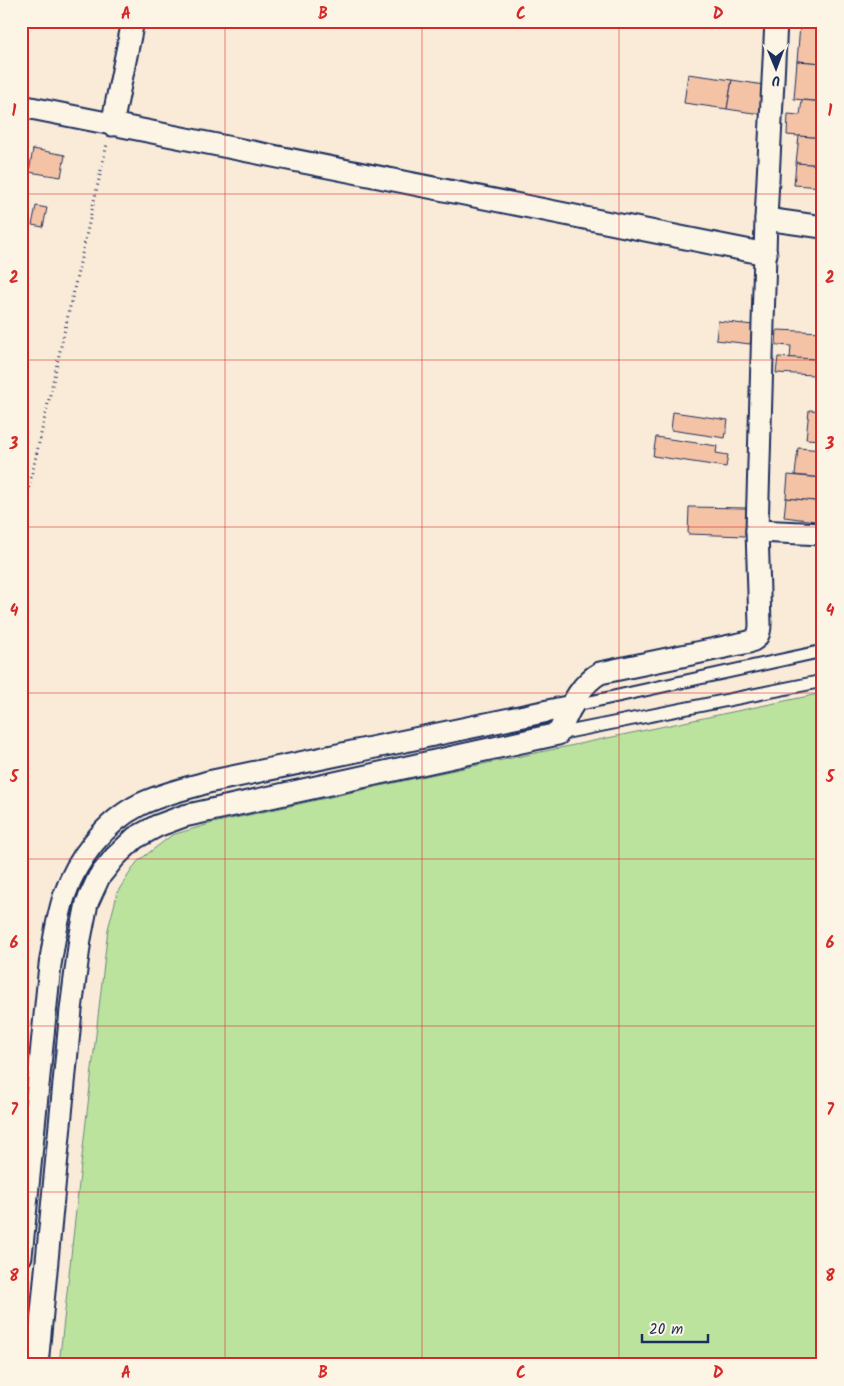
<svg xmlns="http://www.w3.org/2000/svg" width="844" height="1386" viewBox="0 0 844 1386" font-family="Kalam,sans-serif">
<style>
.green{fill:#bce39e;stroke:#6c897e}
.building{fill:#f4c2a5;stroke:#1b2f5e}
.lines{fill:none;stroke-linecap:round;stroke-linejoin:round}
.service-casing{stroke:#1b2f5e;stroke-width:15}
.minor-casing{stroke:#1b2f5e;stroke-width:25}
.path{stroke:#1b2f5e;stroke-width:3;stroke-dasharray:1 4;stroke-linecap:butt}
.service{stroke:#fcf5e5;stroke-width:11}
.minor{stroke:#fcf5e5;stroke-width:21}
.grid{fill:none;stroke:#d62828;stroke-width:1;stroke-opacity:0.55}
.neatline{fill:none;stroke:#d62828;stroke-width:2}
.grid-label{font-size:16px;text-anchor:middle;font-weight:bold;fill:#d62828}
</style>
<rect width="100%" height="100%" fill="#faebd8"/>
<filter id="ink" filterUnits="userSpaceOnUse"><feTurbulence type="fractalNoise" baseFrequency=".02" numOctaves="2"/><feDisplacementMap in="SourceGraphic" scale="10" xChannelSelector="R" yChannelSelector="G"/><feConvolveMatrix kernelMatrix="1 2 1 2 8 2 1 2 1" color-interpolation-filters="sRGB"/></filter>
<g filter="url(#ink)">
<polygon class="green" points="823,693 823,1365 59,1365 80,1174 108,929 118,891 137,862 172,835 213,823 421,777"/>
<g class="building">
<polygon points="800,26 823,28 823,63 797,61"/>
<polygon points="797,61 823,63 823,102 794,99"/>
<polygon points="688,74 732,80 727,109 684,103"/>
<polygon points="732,80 764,85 760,114 727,109"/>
<polygon points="802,100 823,102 822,138 787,135 788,114 800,115"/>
<polygon points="799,136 823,138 823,165 796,163"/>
<polygon points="33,149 65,155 61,177 29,172"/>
<polygon points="796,163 823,165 823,187 794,185"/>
<polygon points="36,206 47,208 43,227 32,225"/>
<polygon points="718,321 753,325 750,344 716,340"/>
<polygon points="777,330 823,332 823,360 790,358 791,346 776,345"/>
<polygon points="778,357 815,359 814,375 776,373"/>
<polygon points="809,410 823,411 823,440 806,439"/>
<polygon points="673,412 728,420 725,438 671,430"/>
<polygon points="656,437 717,446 716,453 728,455 726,467 653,456"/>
<polygon points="798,448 823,450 823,478 795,475"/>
<polygon points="788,475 823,478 823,502 786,498"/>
<polygon points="786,498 823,502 823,522 784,517"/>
<polygon points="689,507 746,508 745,536 688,534"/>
</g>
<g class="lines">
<g class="service-casing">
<g id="service">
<polyline points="572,706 823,651"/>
<polyline points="558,734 823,681"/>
</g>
</g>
<g class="minor-casing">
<g id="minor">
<polyline points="21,106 766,254"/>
<polyline points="112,125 133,21"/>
<polyline points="766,219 823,227"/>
<polyline points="757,531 823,534"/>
<path d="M21 1256 50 965C54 942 57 917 65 894 77 859 105 822 139 805 161 794 185 789 208 782L572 706"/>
<path d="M37 1365 71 1010 80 939 87 903 99 877 115 857 135 838 157 826 184 816 558 734C569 712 578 685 600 673L749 642C758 639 760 633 760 624L757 531 766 219 776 21"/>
</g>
</g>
<polyline class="path" points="21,522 107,144"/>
<use href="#service" class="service"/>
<use href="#minor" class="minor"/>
</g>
</g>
<path class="grid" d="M225 21V1365M422 21V1365M619 21V1365M21 194H823M21 360H823M21 527H823M21 693H823M21 859H823M21 1026H823M21 1192H823"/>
<rect width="844" height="1386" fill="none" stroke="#fcf5e5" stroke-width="55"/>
<g transform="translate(776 68) rotate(179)" stroke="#fcf5e5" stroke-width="4" paint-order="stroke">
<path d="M0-4L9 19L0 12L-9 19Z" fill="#1b2f5e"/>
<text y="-8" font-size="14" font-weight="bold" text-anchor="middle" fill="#1b2f5e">U</text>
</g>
<path d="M642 1334v8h66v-8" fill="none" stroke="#1b2f5e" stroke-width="2.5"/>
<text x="649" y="1334" font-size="15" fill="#1b2f5e" stroke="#fcf5e5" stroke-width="4" paint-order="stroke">20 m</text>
<rect x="28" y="28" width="788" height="1330" class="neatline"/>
<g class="grid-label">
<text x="126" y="19">A</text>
<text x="323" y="19">B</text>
<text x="521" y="19">C</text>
<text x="718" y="19">D</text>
<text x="14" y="116">1</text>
<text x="830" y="116">1</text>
<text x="14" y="283">2</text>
<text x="830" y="283">2</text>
<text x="14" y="449">3</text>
<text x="830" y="449">3</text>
<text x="14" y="616">4</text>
<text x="830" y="616">4</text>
<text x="14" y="782">5</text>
<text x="830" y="782">5</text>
<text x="14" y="948">6</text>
<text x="830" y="948">6</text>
<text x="14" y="1115">7</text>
<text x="830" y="1115">7</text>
<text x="14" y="1281">8</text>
<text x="830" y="1281">8</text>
<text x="126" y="1378">A</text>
<text x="323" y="1378">B</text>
<text x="521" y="1378">C</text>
<text x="718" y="1378">D</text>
</g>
</svg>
